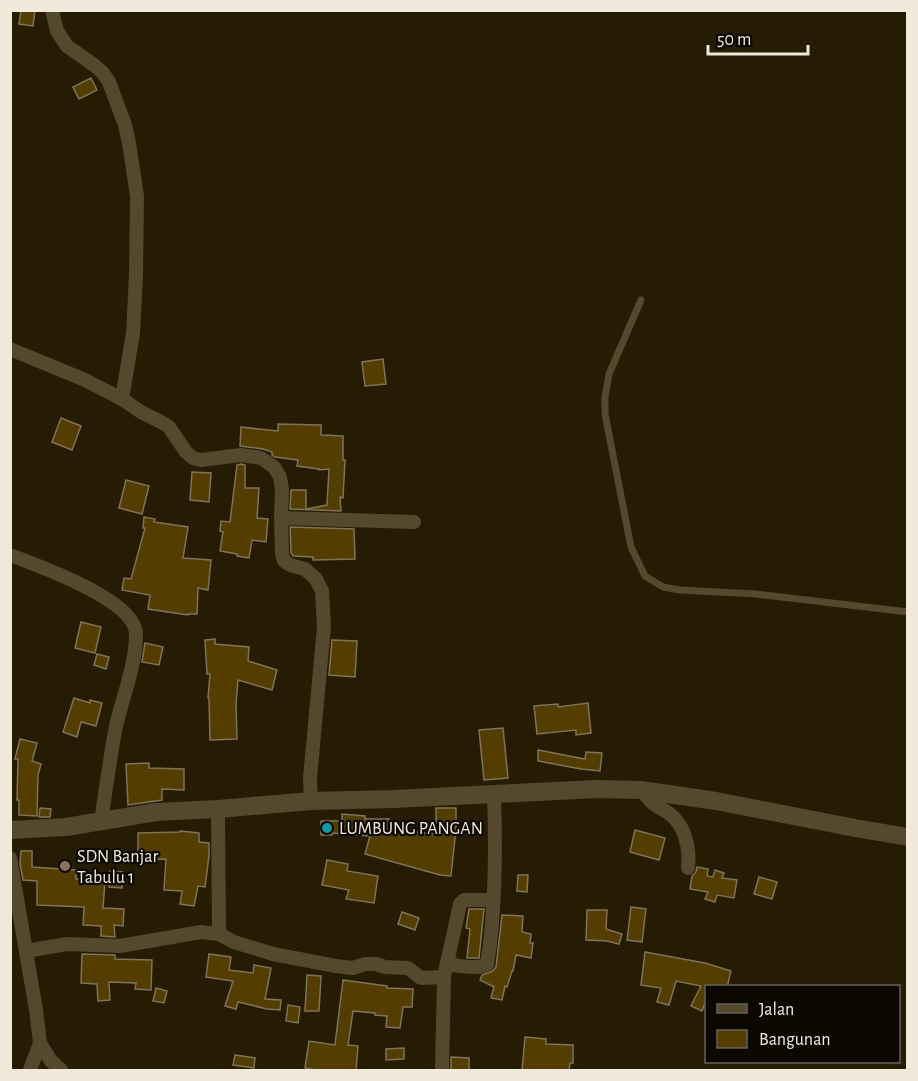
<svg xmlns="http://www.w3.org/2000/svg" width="918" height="1081" viewBox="0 0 918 1081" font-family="'Alegreya Sans',sans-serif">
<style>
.building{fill:#533d00;stroke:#7f7358;stroke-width:1.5}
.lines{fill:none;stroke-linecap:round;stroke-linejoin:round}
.lane{stroke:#54482f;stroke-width:7}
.street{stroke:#54482f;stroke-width:14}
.secondary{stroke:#54482f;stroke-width:18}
.culture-dot{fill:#0f9aa8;stroke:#0b0701;stroke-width:2}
.education-dot{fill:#8d6e63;stroke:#0b0701;stroke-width:2}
.labels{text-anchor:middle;stroke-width:4.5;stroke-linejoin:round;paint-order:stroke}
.poi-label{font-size:18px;fill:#f0e9da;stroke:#0b0701;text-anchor:start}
</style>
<rect width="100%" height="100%" fill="#261b03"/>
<g class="building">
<polygon points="21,10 35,10 33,26 19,24"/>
<polygon points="91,78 97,90 79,99 73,87"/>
<polygon points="383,359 386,384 365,386 362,362"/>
<polygon points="61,418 81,426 72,450 52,442"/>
<polygon points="278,424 321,425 321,435 343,436 343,460 345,460 343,498 340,497 341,511 290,509 291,490 306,490 306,509 327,505 329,469 319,470 319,469 297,466 298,460 275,457 272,455 272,452 263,449 240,446 241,427 278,431"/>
<polygon points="241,464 245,465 245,488 259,488 257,518 268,519 266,542 252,540 249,558 237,556 237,554 220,551 223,532 220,531 221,521 230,522 237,465"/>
<polygon points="192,472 211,473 209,502 190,500"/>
<polygon points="126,480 149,486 142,514 119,508"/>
<polygon points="144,517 155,519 154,522 188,527 183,558 211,560 208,590 198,588 197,614 188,614 188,615 148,609 150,595 122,590 124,578 131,579 145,528 143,528"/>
<polygon points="290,527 354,529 355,559 313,560 313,557 293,556 291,553"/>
<polygon points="81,622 101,627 95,653 75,648"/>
<polygon points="215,639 215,644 249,647 248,661 277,670 272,690 238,680 236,704 237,739 210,740 209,698 208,698 210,674 207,674 205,640"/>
<polygon points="332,640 357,641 355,677 329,675"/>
<polygon points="145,643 163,647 159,665 142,662"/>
<polygon points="97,654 109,657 106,669 94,665"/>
<polygon points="74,698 90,703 90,700 102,703 96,726 81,722 77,737 63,732"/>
<polygon points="588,703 591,733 576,735 576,730 537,734 534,706 558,704 558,707"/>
<polygon points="503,728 508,778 484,780 479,730"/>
<polygon points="20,739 37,743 32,761 41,764 38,775 37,816 19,815 19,800 17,800 18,759 15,759"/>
<polygon points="538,750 585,759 586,752 602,753 600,771 581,769 538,761"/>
<polygon points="149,763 149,768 184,769 184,790 162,789 162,800 128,805 126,764"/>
<polygon points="40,808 51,809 50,817 39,817"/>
<polygon points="436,808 456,808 456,828 451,876 440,875 365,854 370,836 332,833 332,835 321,835 321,821 342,821 342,814 365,816 365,819 389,819 389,829 436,834"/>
<polygon points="635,830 665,838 659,860 630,852"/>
<polygon points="180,831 199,833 199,842 209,843 209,856 205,887 198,886 194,906 180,904 182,891 164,890 166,859 138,860 138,833 180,832"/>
<polygon points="21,851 32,851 32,867 76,870 76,879 105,882 103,908 124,909 123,926 114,925 115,937 101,936 101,926 83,925 84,907 37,905 37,881 23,880 20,864"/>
<polygon points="327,860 348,864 347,871 378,876 374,903 346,899 349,890 322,885"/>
<polygon points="697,867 708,869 707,876 713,877 715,870 724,873 722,878 737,880 734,898 717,895 715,902 705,899 708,892 690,889 692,876 696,872"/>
<polygon points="110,871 123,872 122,888 109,887"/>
<polygon points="518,875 528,875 527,892 517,891"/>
<polygon points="759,877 777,882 772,899 754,894"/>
<polygon points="631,907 646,909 642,942 627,940"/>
<polygon points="469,909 484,909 479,958 467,958 470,929 466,928"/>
<polygon points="587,910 607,910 606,929 622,934 619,944 607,941 586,940"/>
<polygon points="402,912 419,918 415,930 398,924"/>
<polygon points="502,915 523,916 522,932 531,934 530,943 533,943 531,958 516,955 513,971 512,971 507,987 505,986 502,1000 491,998 494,987 480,980 482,975 493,971 496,967"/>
<polygon points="645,952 705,963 731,971 727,987 706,987 706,1000 702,1011 691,1006 701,986 676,981 669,1005 657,1002 661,988 641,985"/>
<polygon points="82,954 115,955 115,959 152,960 151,990 135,989 136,983 109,982 110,1000 98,1001 97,984 81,983"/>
<polygon points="209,954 231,957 229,970 253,973 254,965 271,968 265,999 281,1000 280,1010 267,1009 238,1002 236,1009 225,1006 233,981 206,977"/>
<polygon points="307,975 321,976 319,1011 305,1011"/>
<polygon points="343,980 387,986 387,988 413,989 412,1007 403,1007 400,1028 386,1027 387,1016 375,1015 375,1013 353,1011 348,1045 358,1046 356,1071 321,1071 305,1068 309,1041 335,1045"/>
<polygon points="156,988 167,991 164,1003 153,1001"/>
<polygon points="288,1005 300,1007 298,1023 286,1021"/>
<polygon points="525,1037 546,1039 546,1044 573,1045 573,1063 570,1063 569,1071 522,1071"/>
<polygon points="404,1048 404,1059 386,1060 386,1049"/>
<polygon points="235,1055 255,1058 254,1068 233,1065"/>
<polygon points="451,1057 469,1058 469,1071 451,1071"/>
</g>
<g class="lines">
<polyline class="lane" points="641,300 609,374 605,397 605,414 631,547 645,576 663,587 680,590 756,594 908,612"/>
<g class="street">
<polyline points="52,10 57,31 67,46 94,65 103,73 109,82 125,125 129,143 137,196 136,275 133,333 122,399"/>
<polyline points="10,349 85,380 122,399 141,412 163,423 169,427 186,452 193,458 201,460 241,455 261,458 274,467 280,477 282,490 281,518 282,554 284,561 290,565 305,569 316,579 322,591 324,627 310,778 311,801"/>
<polyline points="281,518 414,522"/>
<path d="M10 555C40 566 125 597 135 628 136 629 136 635 136 637 135 667 123 696 116 726 110 757 106 789 101 821"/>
<path d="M641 790C645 794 649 800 654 804 659 808 665 810 670 814 686 827 690 849 688 868"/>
<polyline points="218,809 219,934"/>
<polyline points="10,858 36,1010 40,1043 30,1070"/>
<polyline points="26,951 67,944 120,946 201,932 219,934 234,942 273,954 336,966 353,968 365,964 376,964 385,967 408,968 421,978 444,977"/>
<path d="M447 964C460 966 475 969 487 965 496 909 496 851 494 794"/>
<polyline points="40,1043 51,1061 61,1070"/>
<polyline points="442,1070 444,977 460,904 464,900 493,900"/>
</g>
<polyline class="secondary" points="10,830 66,827 156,812 218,809 311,801 394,799 597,789 641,790 716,801 855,828 908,837"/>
</g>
<circle class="culture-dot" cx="327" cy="828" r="6"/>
<circle class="education-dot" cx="65" cy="866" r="6"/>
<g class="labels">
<g class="poi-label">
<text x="339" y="834">LUMBUNG PANGAN</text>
<text x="77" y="862">SDN Banjar<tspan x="77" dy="21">Tabulu 1</tspan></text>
</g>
</g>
<rect width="918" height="1081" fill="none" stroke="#f0e9da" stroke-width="24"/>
<rect x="705" y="985" width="195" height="78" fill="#0b0701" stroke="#676158" stroke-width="1.5"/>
<rect x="717" y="1004" width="30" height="9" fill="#54482f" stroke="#676158" stroke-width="1.5"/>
<text x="759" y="1015" font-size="18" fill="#f0e9da">Jalan</text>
<rect x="717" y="1030" width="30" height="18" fill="#533d00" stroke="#676158" stroke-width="1.5"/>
<text x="759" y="1045" font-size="18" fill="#f0e9da">Bangunan</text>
<path d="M708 45v9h100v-9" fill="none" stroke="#f0e9da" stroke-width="3"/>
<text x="717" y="45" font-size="18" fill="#f0e9da" stroke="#0b0701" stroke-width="4.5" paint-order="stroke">50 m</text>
</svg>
